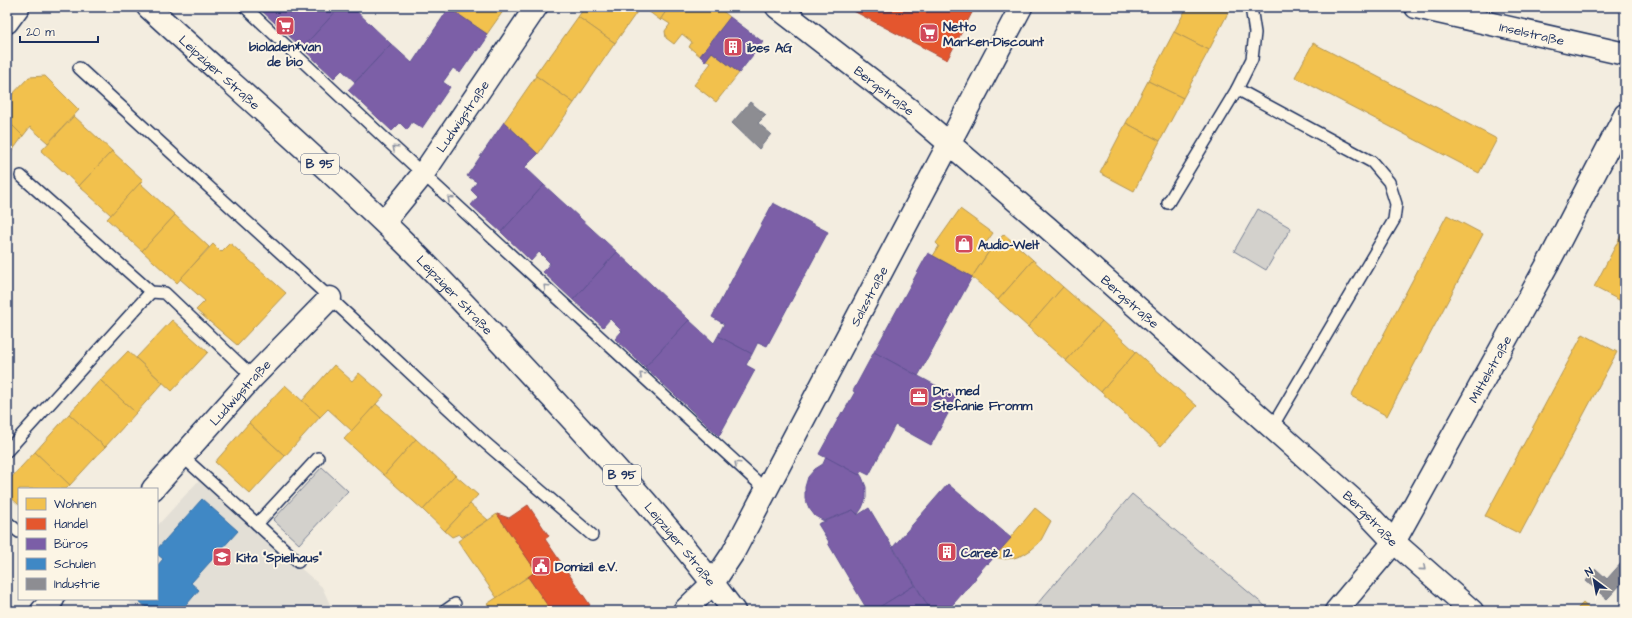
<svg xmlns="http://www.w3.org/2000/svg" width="1632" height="618" viewBox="0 0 1632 618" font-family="'Architects Daughter',sans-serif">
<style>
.built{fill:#e3dfd6}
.green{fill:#d3d1cc;stroke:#778095}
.homes{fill:#f2c14e;stroke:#b29553}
.shops{fill:#e4572e;stroke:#a84b3c}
.offices{fill:#7b5ea7;stroke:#5e5091}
.schools{fill:#3f88c5;stroke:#346da6}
.industry{fill:#8d8d92;stroke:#6b7182}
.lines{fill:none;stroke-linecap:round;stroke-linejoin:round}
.service-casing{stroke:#1b2f5e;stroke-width:14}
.minor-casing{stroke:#1b2f5e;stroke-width:25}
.secondary-casing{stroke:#1b2f5e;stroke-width:25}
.primary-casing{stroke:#1b2f5e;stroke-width:25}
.service{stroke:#fcf5e5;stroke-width:11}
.minor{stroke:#fcf5e5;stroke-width:22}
.secondary{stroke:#fcf5e5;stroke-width:22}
.primary{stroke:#fcf5e5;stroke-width:22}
.oneway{stroke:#8c92a2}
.labels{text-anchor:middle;stroke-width:4;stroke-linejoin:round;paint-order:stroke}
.shield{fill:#fcf5e5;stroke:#5e6a86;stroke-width:1}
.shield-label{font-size:12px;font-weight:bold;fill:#1b2f5e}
.poi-label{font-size:13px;font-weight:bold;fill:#1b2f5e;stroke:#fcf5e5;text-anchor:start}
.street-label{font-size:13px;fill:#1b2f5e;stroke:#fcf5e5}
</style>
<rect width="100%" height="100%" fill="#f3ede0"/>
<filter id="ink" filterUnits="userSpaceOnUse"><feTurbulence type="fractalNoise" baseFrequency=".025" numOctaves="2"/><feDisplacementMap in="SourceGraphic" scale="8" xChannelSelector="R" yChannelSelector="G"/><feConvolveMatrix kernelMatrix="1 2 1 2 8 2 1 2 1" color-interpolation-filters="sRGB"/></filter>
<g filter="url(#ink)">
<polygon class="built" points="200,479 322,587 333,611 139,611 126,599 157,599 157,526"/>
<g class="green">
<polygon points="1258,209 1291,228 1266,270 1234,251"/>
<polygon points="322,467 348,491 299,544 273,520"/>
<polygon points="1132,494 1271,611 1031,611"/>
</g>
<g class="homes">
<polygon points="450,7 506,7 487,34 449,8"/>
<polygon points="585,7 669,7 660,20 644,8 639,9 615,43 578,17"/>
<polygon points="669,7 718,7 730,17 700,56 689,47 692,42 682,34 674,44 666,38 665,31 670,24 662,19 661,21 660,20"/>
<polygon points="1187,7 1226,7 1230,9 1209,50 1174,32"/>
<polygon points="578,17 615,43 574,103 535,75 547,58 548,59"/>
<polygon points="1174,32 1209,50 1183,98 1148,81"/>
<polygon points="1313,43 1497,139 1479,173 1295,77"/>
<polygon points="712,52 739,73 716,102 694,85 711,63 706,60"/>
<polygon points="45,76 79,110 48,143 30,127 23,136 7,120 7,100 29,77"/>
<polygon points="536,76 574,103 538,154 504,122"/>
<polygon points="1148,81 1183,98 1160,141 1126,123"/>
<polygon points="74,116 112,151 79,186 41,151"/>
<polygon points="7,120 23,136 7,158"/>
<polygon points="1126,123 1160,141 1134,191 1100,173"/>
<polygon points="112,151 143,180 111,215 79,186"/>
<polygon points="140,183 175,215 142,251 107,219"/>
<polygon points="960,209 993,233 986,243 992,247 972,277 933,256 939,246 936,243"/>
<polygon points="175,215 209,247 177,283 142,251"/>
<polygon points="1447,215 1483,234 1387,416 1351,396"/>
<polygon points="1625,228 1625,303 1594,287"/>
<polygon points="1004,234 1033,260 998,300 972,277 992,247"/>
<polygon points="230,243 286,293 237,345 196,310 205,301 180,279 213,244 221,252"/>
<polygon points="1033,260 1063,287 1028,327 998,300"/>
<polygon points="1063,287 1102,321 1066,361 1028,327"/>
<polygon points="172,320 208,352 172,391 136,358"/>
<polygon points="1102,321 1136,352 1101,392 1066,361"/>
<polygon points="1583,334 1617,352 1520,534 1485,516"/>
<polygon points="128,351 163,383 136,413 100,380"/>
<polygon points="1136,352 1197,406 1161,446 1101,392"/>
<polygon points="334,365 352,381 359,373 384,395 352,431 328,409 320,417 302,401"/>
<polygon points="100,380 136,413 105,447 69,414"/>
<polygon points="285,385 320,417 285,456 249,423"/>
<polygon points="376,404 416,439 384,475 344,439"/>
<polygon points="69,414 105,447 70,485 35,452"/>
<polygon points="249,423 285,456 250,494 215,462"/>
<polygon points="416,439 455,475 423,510 384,475"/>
<polygon points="35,452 70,485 66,489 19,489 19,505 7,494 7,482"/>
<polygon points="455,475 478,495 445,531 423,510"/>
<polygon points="470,504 488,520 462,537 459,534 452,537 445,531"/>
<polygon points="1035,508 1051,521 1040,542 1031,550 1023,555 1014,558 1005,559 994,557"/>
<polygon points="497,514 536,571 497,598 458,541"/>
<polygon points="528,577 548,606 540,611 492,611 487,604"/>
<polygon points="1583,603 1592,611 1575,611"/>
<polygon points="1607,607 1612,611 1603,611"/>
</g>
<g class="shops">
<polygon points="846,7 975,7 947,60"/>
<polygon points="528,505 549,536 545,539 590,605 582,611 540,611 548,606 528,577 536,571 497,514 509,518"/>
</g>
<g class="offices">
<polygon points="264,7 340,7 302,48 261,10"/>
<polygon points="340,7 352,7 391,44 355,82 342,70 334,78 302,48"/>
<polygon points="449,8 487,34 485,37 487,38 478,51 476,50 460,73 453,68 443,82 450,87 422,128 412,122 407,130 400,123 392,131 348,90 391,44 412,63"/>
<polygon points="730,17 763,42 739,73 712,52 705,61 700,56"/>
<polygon points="504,122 538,154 525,167 544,185 501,232 471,205 478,197 471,190 477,182 467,176"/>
<polygon points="544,185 617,252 573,300 543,272 550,263 539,252 531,261 501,232"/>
<polygon points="773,203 828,232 767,346 758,342 752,354 718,336 724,324 712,317"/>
<polygon points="617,252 689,320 645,367 615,339 622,331 610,319 603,327 573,300"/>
<polygon points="928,253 972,277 918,376 874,352"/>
<polygon points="689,320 714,343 718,336 752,354 746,365 755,370 719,436 645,367"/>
<polygon points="874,352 957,397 931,445 895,425 869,475 861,471 859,475 819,454 842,412 843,413 855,392 853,391"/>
<polygon points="826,457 859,475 860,474 862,477 866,487 866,498 862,508 858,514 853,510 824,521 815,516 809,508 805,498 805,487 808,477 815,469 823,464"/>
<polygon points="948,484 1011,538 988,564 987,563 975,577 976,578 947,611 931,611 893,547"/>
<polygon points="869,508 915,585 873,611 868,611 828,543 829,542 818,524 853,510 858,515"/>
<polygon points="915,585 931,611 873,611"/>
</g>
<polygon class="schools" points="202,499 238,531 191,583 199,590 181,611 150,611 137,599 157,599 157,566 163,559 157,554 157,549"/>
<g class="industry">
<polygon points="750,102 766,115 758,123 771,134 759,149 732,123"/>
<polygon points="1623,561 1625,563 1625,580 1607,599 1586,581 1596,569 1607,579"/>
</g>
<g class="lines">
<g class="service-casing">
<g id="service">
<polyline points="245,7 396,149 766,490"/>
<polyline points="79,68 330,298 482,440 592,535"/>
<polyline points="1237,89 1252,59 1255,33 1251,7"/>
<polyline points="21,176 151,292 165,293 253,377"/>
<polyline points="1168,203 1237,89 1372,162 1389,182 1396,204 1394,220 1272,427"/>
<polyline points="7,451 151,292"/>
<polyline points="182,456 257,524 318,458"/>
<polyline points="7,522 19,532"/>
<polyline points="257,524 298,562"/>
<polyline points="445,611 455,604"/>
</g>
</g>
<g class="minor-casing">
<g id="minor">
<path id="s1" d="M1416 7 1625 54"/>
<polyline points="7,22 18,7"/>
<path id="s2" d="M384 222 423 174 536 7"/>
<path id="s3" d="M153 489 253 377 330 298"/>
<polyline points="42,611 53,599"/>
<path id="s4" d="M684 611 713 583 733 553 1021 7"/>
<path id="s5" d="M1336 611 1394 542 1552 256 1625 115"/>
</g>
</g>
<g class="secondary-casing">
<g id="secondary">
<path id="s6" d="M777 7 910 110 1048 228 1295 448 1360 506 1394 542 1472 611"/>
</g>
</g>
<g class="primary-casing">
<g id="primary">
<path id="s7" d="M148 7C233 85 321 161 404 242 455 292 503 346 553 399 616 467 678 536 734 611"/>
</g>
</g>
<use href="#service" class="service"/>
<use href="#minor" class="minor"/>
<use href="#secondary" class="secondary"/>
<use href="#primary" class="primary"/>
</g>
<defs><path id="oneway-chevron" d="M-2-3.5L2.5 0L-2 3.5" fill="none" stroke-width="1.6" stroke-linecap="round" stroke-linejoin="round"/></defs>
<g class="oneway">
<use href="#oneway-chevron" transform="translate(395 148) rotate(-137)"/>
<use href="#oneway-chevron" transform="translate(450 199) rotate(-137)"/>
<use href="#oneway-chevron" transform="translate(546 287) rotate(-137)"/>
<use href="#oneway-chevron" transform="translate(642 375) rotate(-137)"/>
<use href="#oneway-chevron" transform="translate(737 464) rotate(-137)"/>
<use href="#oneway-chevron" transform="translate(1423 568) rotate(41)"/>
</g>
</g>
<defs>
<g id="supermarket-square" transform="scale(1)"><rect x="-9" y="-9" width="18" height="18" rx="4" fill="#d1495b" stroke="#fcf5e5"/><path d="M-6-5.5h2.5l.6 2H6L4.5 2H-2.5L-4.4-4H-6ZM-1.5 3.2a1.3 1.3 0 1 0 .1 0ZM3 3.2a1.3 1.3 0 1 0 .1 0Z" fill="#fff"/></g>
<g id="building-square" transform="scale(1)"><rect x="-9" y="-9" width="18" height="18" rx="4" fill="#d1495b" stroke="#fcf5e5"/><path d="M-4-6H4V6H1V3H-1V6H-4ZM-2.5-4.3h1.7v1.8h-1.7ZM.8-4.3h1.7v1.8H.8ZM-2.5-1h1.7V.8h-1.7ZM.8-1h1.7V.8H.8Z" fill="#fff"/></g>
<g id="shop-square" transform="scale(1)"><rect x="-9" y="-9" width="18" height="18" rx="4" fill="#d1495b" stroke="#fcf5e5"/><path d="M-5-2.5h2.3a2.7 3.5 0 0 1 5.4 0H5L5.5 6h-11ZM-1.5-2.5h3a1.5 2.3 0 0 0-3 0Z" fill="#fff"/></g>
<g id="office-square" transform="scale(1)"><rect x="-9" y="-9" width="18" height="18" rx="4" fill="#d1495b" stroke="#fcf5e5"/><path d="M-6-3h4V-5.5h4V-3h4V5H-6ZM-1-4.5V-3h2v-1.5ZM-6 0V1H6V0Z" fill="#fff"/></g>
<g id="school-square" transform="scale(1)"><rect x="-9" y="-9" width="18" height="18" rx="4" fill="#d1495b" stroke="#fcf5e5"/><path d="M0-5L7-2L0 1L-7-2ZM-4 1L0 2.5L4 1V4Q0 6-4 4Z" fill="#fff"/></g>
<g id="civic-square" transform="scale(1)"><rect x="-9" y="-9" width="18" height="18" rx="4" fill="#d1495b" stroke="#fcf5e5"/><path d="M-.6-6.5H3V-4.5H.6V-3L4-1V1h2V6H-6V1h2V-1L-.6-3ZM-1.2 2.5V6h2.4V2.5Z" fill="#fff"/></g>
</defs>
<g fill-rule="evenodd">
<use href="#supermarket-square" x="285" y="26"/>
<use href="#supermarket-square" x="929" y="33"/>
<use href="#building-square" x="733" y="47"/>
<use href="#shop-square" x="964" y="244"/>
<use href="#office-square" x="919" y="397"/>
<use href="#building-square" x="947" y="552"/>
<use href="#school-square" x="222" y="557"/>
<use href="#civic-square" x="541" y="566"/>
</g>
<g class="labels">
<g class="shield">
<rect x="301" y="154" width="38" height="20" rx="3"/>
<rect x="603" y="465" width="38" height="20" rx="3"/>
</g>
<g class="shield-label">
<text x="320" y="168">B 95</text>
<text x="622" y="479">B 95</text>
</g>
<g class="poi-label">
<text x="943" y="31">Netto<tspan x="943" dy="15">Marken-Discount</tspan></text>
<text x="285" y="51" text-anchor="middle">bioladen*van<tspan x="285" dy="15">de bio</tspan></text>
<text x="747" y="52">ibes AG</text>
<text x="978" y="249">Audio-Welt</text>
<text x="933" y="395">Dr. med<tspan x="933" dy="15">Stefanie Fromm</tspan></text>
<text x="961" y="557">Careè 12</text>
<text x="236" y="562">Kita "Spielhaus"</text>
<text x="555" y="571">Domizil e.V.</text>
</g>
<g class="street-label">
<text dy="5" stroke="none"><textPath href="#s1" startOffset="119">Inselstraße</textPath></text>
<text dy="5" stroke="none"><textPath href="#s7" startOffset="97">Leipziger Straße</textPath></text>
<text dy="5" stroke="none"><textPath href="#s6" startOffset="136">Bergstraße</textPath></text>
<text dy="5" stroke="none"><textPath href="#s2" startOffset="132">Ludwigstraße</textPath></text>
<text dy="5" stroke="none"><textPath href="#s7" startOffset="421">Leipziger Straße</textPath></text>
<text dy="5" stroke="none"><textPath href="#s4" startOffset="367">Salzstraße</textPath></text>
<text dy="5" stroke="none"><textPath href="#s6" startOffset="460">Bergstraße</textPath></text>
<text dy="5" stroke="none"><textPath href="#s5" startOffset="288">Mittelstraße</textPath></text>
<text dy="5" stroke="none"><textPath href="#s3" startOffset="130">Ludwigstraße</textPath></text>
<text dy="5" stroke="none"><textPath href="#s6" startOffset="784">Bergstraße</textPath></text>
<text dy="5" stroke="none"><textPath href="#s7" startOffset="757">Leipziger Straße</textPath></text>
</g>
</g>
<rect width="1632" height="618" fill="none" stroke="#fcf5e5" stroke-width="24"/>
<rect x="12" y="12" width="1608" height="594" fill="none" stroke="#1b2f5e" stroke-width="1.5" filter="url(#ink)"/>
<rect x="18" y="488" width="140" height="112" fill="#fcf5e5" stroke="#a2a6af"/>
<rect x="26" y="498" width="20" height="12" fill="#f2c14e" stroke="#a2a6af"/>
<text x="54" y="508" font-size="12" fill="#1b2f5e">Wohnen</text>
<rect x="26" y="518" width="20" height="12" fill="#e4572e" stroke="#a2a6af"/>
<text x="54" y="528" font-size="12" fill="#1b2f5e">Handel</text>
<rect x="26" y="538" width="20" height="12" fill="#7b5ea7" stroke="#a2a6af"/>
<text x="54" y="548" font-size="12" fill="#1b2f5e">Büros</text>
<rect x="26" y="558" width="20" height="12" fill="#3f88c5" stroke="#a2a6af"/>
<text x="54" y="568" font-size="12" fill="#1b2f5e">Schulen</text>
<rect x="26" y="578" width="20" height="12" fill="#8d8d92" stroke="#a2a6af"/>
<text x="54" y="588" font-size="12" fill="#1b2f5e">Industrie</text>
<g transform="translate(1594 580) rotate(328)" stroke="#fcf5e5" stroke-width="3" paint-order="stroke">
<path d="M0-3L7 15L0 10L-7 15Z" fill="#1b2f5e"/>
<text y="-6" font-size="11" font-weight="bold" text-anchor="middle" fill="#1b2f5e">N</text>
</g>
<path d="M20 36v6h78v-6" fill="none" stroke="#1b2f5e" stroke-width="2"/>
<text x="26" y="36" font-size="12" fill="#1b2f5e" stroke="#fcf5e5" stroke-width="3" paint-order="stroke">20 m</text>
</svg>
